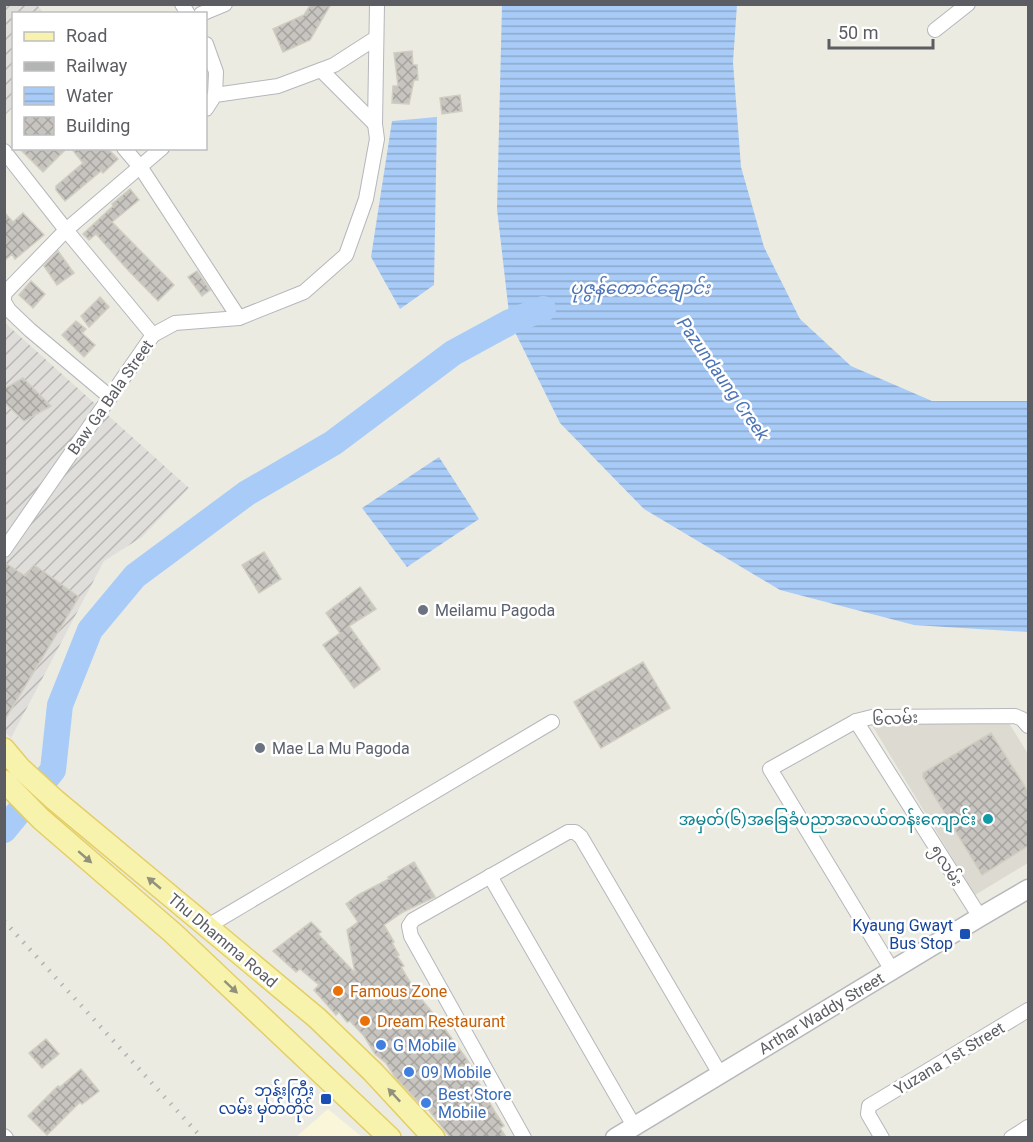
<svg xmlns="http://www.w3.org/2000/svg" width="1033" height="1142" viewBox="0 0 1033 1142" font-family="Roboto,'Noto Sans Myanmar',sans-serif">
<style>
.commercial{fill:#faf6d9}
.industrial{fill:url(#industrial-furrows)}
.education{fill:#dcdad1}
.water{fill:url(#water-rules)}
.lines{fill:none;stroke-linecap:round;stroke-linejoin:round}
.river{stroke:#a8ccf7;stroke-width:26}
.building{fill:url(#building-cross-hatch);stroke:#d0cdc1;stroke-width:1.5}
.minor-casing{stroke:#b5b7bc;stroke-width:16}
.secondary-casing{stroke:#b6b8bd;stroke-width:21}
.primary-casing{stroke:#e4ce64;stroke-width:24}
.minor{stroke:#fff;stroke-width:14}
.secondary{stroke:#fff;stroke-width:18}
.primary{stroke:#f7f3ac;stroke-width:21}
.rail{stroke:#b3b4b4;stroke-width:4.5;stroke-dasharray:1.5 8;stroke-linecap:butt}
.oneway{fill:#92927c}
.worship-dot{fill:#6b7280;stroke:#fff;stroke-width:2}
.culture-dot{fill:#0f9aa8;stroke:#fff;stroke-width:2}
.transit-dot{fill:#1a4fb4;stroke:#fff;stroke-width:2}
.food-dot{fill:#e8710a;stroke:#fff;stroke-width:2}
.shop-dot{fill:#3f7fe0;stroke:#fff;stroke-width:2}
.labels{text-anchor:middle;stroke-width:5;stroke-linejoin:round;paint-order:stroke}
.street-label{font-size:16px;fill:#5b5d62;stroke:#fff}
.worship-label{font-size:16px;fill:#5b616d;stroke:#fff;text-anchor:start}
.culture-label{font-size:16px;fill:#0d838f;stroke:#fff;text-anchor:end}
.transit-label{font-size:16px;fill:#164399;stroke:#fff;text-anchor:end}
.food-label{font-size:16px;fill:#c56008;stroke:#fff;text-anchor:start}
.shop-label{font-size:16px;fill:#366cbe;stroke:#fff;text-anchor:start}
.water-label{font-size:18px;font-style:italic;fill:#4d75b7;stroke:#fff}
</style>
<defs>
<pattern id="industrial-furrows" width="10" height="10" patternUnits="userSpaceOnUse" patternTransform="scale(1.5)"><rect width="10" height="10" fill="#e0deda"/><path d="M-1 1l2-2M0 10L10 0M9 11l2-2" fill="none" stroke="#b9b7b4"/></pattern>
<pattern id="water-rules" width="6" height="5" patternUnits="userSpaceOnUse" patternTransform="scale(1.5)"><rect width="6" height="5" fill="#a8ccf7"/><path d="M0 2.5h6" fill="none" stroke="#8ca9cb"/></pattern>
<pattern id="building-cross-hatch" width="8" height="8" patternUnits="userSpaceOnUse" patternTransform="scale(1.5)"><rect width="8" height="8" fill="#c8c5c0"/><path d="M0 0l8 8M0 8l8-8" fill="none" stroke="#a5a39f"/></pattern>
</defs>
<rect width="100%" height="100%" fill="#ecebe2"/>
<polygon class="commercial" points="328,1109 362,1137 296,1137"/>
<g class="industrial">
<polygon points="5,4 37,5 44,13 14,14 13,107 5,115"/>
<polygon points="4,322 189,488 142,537 104,561 11,738 4,731"/>
</g>
<polygon class="education" points="1007,720 1028,754 1028,863 975,895 870,722"/>
<g class="water">
<polygon points="502,5 737,5 733,62 741,167 764,247 800,319 851,366 932,401 1028,401 1028,632 914,625 780,590 644,509 560,423 510,322 497,209"/>
<polygon points="437,117 434,285 400,309 371,257 392,121"/>
<polygon points="439,457 479,519 407,567 362,508"/>
</g>
<g class="lines">
<polyline class="river" points="4,830 53,770 60,705 90,630 135,576 247,493 333,443 453,353 510,322 543,309"/>
</g>
<g class="building">
<polygon points="311,4 331,4 310,40 283,52 273,29 304,15"/>
<polygon points="412,51 413,65 417,65 418,80 414,80 409,104 392,103 393,86 398,86 394,53"/>
<polygon points="460,95 462,111 442,114 440,98"/>
<polygon points="19,148 67,148 43,172"/>
<polygon points="71,148 107,148 118,159 103,173 101,171 65,201 56,190 56,186 83,163"/>
<polygon points="130,189 139,200 112,222 174,285 158,301 127,269 96,234 89,240 83,234 113,206 112,204"/>
<polygon points="4,212 13,222 23,213 44,235 15,259 12,254 4,261"/>
<polygon points="58,251 74,273 57,285 44,266"/>
<polygon points="197,271 210,290 202,296 188,277"/>
<polygon points="31,281 45,294 33,308 19,295"/>
<polygon points="100,297 109,307 89,327 81,316"/>
<polygon points="76,321 86,329 82,333 95,345 84,357 62,335"/>
<polygon points="23,378 51,406 24,421 4,402 4,389"/>
<polygon points="264,552 281,579 259,593 242,565"/>
<polygon points="4,562 25,576 34,565 79,597 4,721"/>
<polygon points="360,587 376,609 349,626 380,669 354,688 323,645 340,633 326,613"/>
<polygon points="643,662 670,708 601,748 574,702"/>
<polygon points="991,733 1029,793 1029,845 982,875 923,777 923,773"/>
<polygon points="414,862 435,897 403,912 384,925 394,942 392,943 399,955 397,956 404,966 401,967 417,994 437,1018 466,1058 480,1080 478,1081 495,1112 504,1126 500,1128 506,1137 450,1137 428,1109 426,1110 395,1077 386,1063 375,1054 364,1036 350,1021 347,1022 339,1012 336,1015 314,990 319,985 300,969 296,972 273,951 311,922 321,932 318,934 355,973 347,930 358,922 346,904 358,895 389,879 388,877"/>
<polygon points="46,1039 59,1054 42,1068 29,1053"/>
<polygon points="81,1069 99,1091 82,1104 80,1102 47,1135 28,1116 58,1086 60,1087"/>
</g>
<g class="lines">
<g class="minor-casing">
<g id="minor">
<polyline points="182,4 188,14"/>
<polyline points="201,14 225,4"/>
<polyline points="935,30 968,4"/>
<polyline points="206,44 216,72 215,95"/>
<polyline points="321,70 375,124"/>
<polyline points="206,109 215,95 278,86 334,65 376,38"/>
<polyline points="124,148 141,168 239,318"/>
<polyline points="4,151 66,230 153,335"/>
<polyline points="4,298 5,293 66,230 162,148"/>
<polyline points="4,302 9,310 30,330 110,397"/>
<polyline points="4,550 153,335 175,323 239,318 304,292 346,255 366,199 377,139 375,124 377,4"/>
<polyline points="856,721 980,917"/>
<polyline points="490,876 634,1126"/>
<polyline points="208,926 552,722"/>
<polyline points="892,970 770,769 856,721 872,717 1015,716 1022,719 1028,726"/>
<polyline points="4,1136 6,1138"/>
<polyline points="524,1138 411,936 409,926 413,920 568,832 575,832 581,837 720,1074"/>
<polyline points="882,1138 868,1114 869,1106 1028,1010"/>
<polyline points="1011,1138 1028,1127"/>
</g>
</g>
<g class="secondary-casing">
<polyline id="secondary" points="615,1138 980,917 1028,889"/>
</g>
<g class="primary-casing">
<g id="primary">
<polyline points="4,749 20,768 55,800 317,1018 373,1072 434,1138"/>
<polyline points="4,781 41,819 173,933 390,1138"/>
</g>
</g>
<use href="#minor" class="minor"/>
<use href="#secondary" class="secondary"/>
<use href="#primary" class="primary"/>
<polyline class="rail" points="4,921 202,1138"/>
</g>
<defs><path id="oneway-solid" d="M-6-.8H1V-3.2L6.5 0L1 3.2V.8H-6Z" transform="scale(1.5)"/></defs>
<g class="oneway">
<use href="#oneway-solid" transform="translate(85 857) rotate(41)"/>
<use href="#oneway-solid" transform="translate(154 883) rotate(-140)"/>
<use href="#oneway-solid" transform="translate(231 987) rotate(43)"/>
<use href="#oneway-solid" transform="translate(394 1095) rotate(-133)"/>
</g>
<g class="worship-dot">
<circle cx="423" cy="610" r="6"/>
<circle cx="260" cy="748" r="6"/>
</g>
<circle class="culture-dot" cx="988" cy="819" r="6"/>
<g class="transit-dot">
<rect x="959" y="928" width="12" height="12" rx="3"/>
<rect x="320" y="1093" width="12" height="12" rx="3"/>
</g>
<g class="food-dot">
<circle cx="338" cy="991" r="6"/>
<circle cx="365" cy="1021" r="6"/>
</g>
<g class="shop-dot">
<circle cx="381" cy="1045" r="6"/>
<circle cx="409" cy="1072" r="6"/>
<circle cx="426" cy="1103" r="6"/>
</g>
<g class="labels">
<g class="street-label">
<text transform="translate(110 397) rotate(-55)" y="6">Baw Ga Bala Street</text>
<text transform="translate(895 718) rotate(-3)" y="6">၆လမ်း</text>
<text transform="translate(947 865) rotate(58)" y="6">၅လမ်း</text>
<text transform="translate(223 940) rotate(40)" y="6">Thu Dhamma Road</text>
<text transform="translate(821 1013) rotate(-31)" y="6">Arthar Waddy Street</text>
<text transform="translate(949 1058) rotate(-31)" y="6">Yuzana 1st Street</text>
</g>
<g class="worship-label">
<text x="435" y="616">Meilamu Pagoda</text>
<text x="272" y="754">Mae La Mu Pagoda</text>
</g>
<g class="culture-label">
<text x="976" y="825">အမှတ်(၆)အခြေခံပညာအလယ်တန်းကျောင်း</text>
</g>
<g class="transit-label">
<text x="953" y="931">Kyaung Gwayt<tspan x="953" dy="18">Bus Stop</tspan></text>
<text x="314" y="1096">ဘုန်းကြီး<tspan x="314" dy="18">လမ်း မှတ်တိုင်</tspan></text>
</g>
<g class="food-label">
<text x="350" y="997">Famous Zone</text>
<text x="377" y="1027">Dream Restaurant</text>
</g>
<g class="shop-label">
<text x="393" y="1051">G Mobile</text>
<text x="421" y="1078">09 Mobile</text>
<text x="438" y="1100">Best Store<tspan x="438" dy="18">Mobile</tspan></text>
</g>
<g class="water-label">
<text x="640" y="294">ပုဇွန်တောင်ချောင်း</text>
<text transform="translate(723 379) rotate(55)" y="6">Pazundaung Creek</text>
</g>
</g>
<rect width="1033" height="1142" fill="none" stroke="#5b5d62" stroke-width="12"/>
<rect x="12" y="12" width="195" height="138" fill="#ffffff" stroke="#bdbec0" stroke-width="1.5"/>
<rect x="24" y="32" width="30" height="9" fill="#f7f3ac" stroke="#bdbec0" stroke-width="1.5"/>
<text x="66" y="42" font-size="18" fill="#5b5d62">Road</text>
<rect x="24" y="62" width="30" height="9" fill="#b3b4b4" stroke="#bdbec0" stroke-width="1.5"/>
<text x="66" y="72" font-size="18" fill="#5b5d62">Railway</text>
<rect x="24" y="87" width="30" height="18" fill="url(#water-rules)" stroke="#bdbec0" stroke-width="1.5"/>
<text x="66" y="102" font-size="18" fill="#5b5d62">Water</text>
<rect x="24" y="117" width="30" height="18" fill="url(#building-cross-hatch)" stroke="#bdbec0" stroke-width="1.5"/>
<text x="66" y="132" font-size="18" fill="#5b5d62">Building</text>
<path d="M829 39v9h104v-9" fill="none" stroke="#5b5d62" stroke-width="3"/>
<text x="838" y="39" font-size="18" fill="#5b5d62" stroke="#ffffff" stroke-width="4.5" paint-order="stroke">50 m</text>
</svg>
